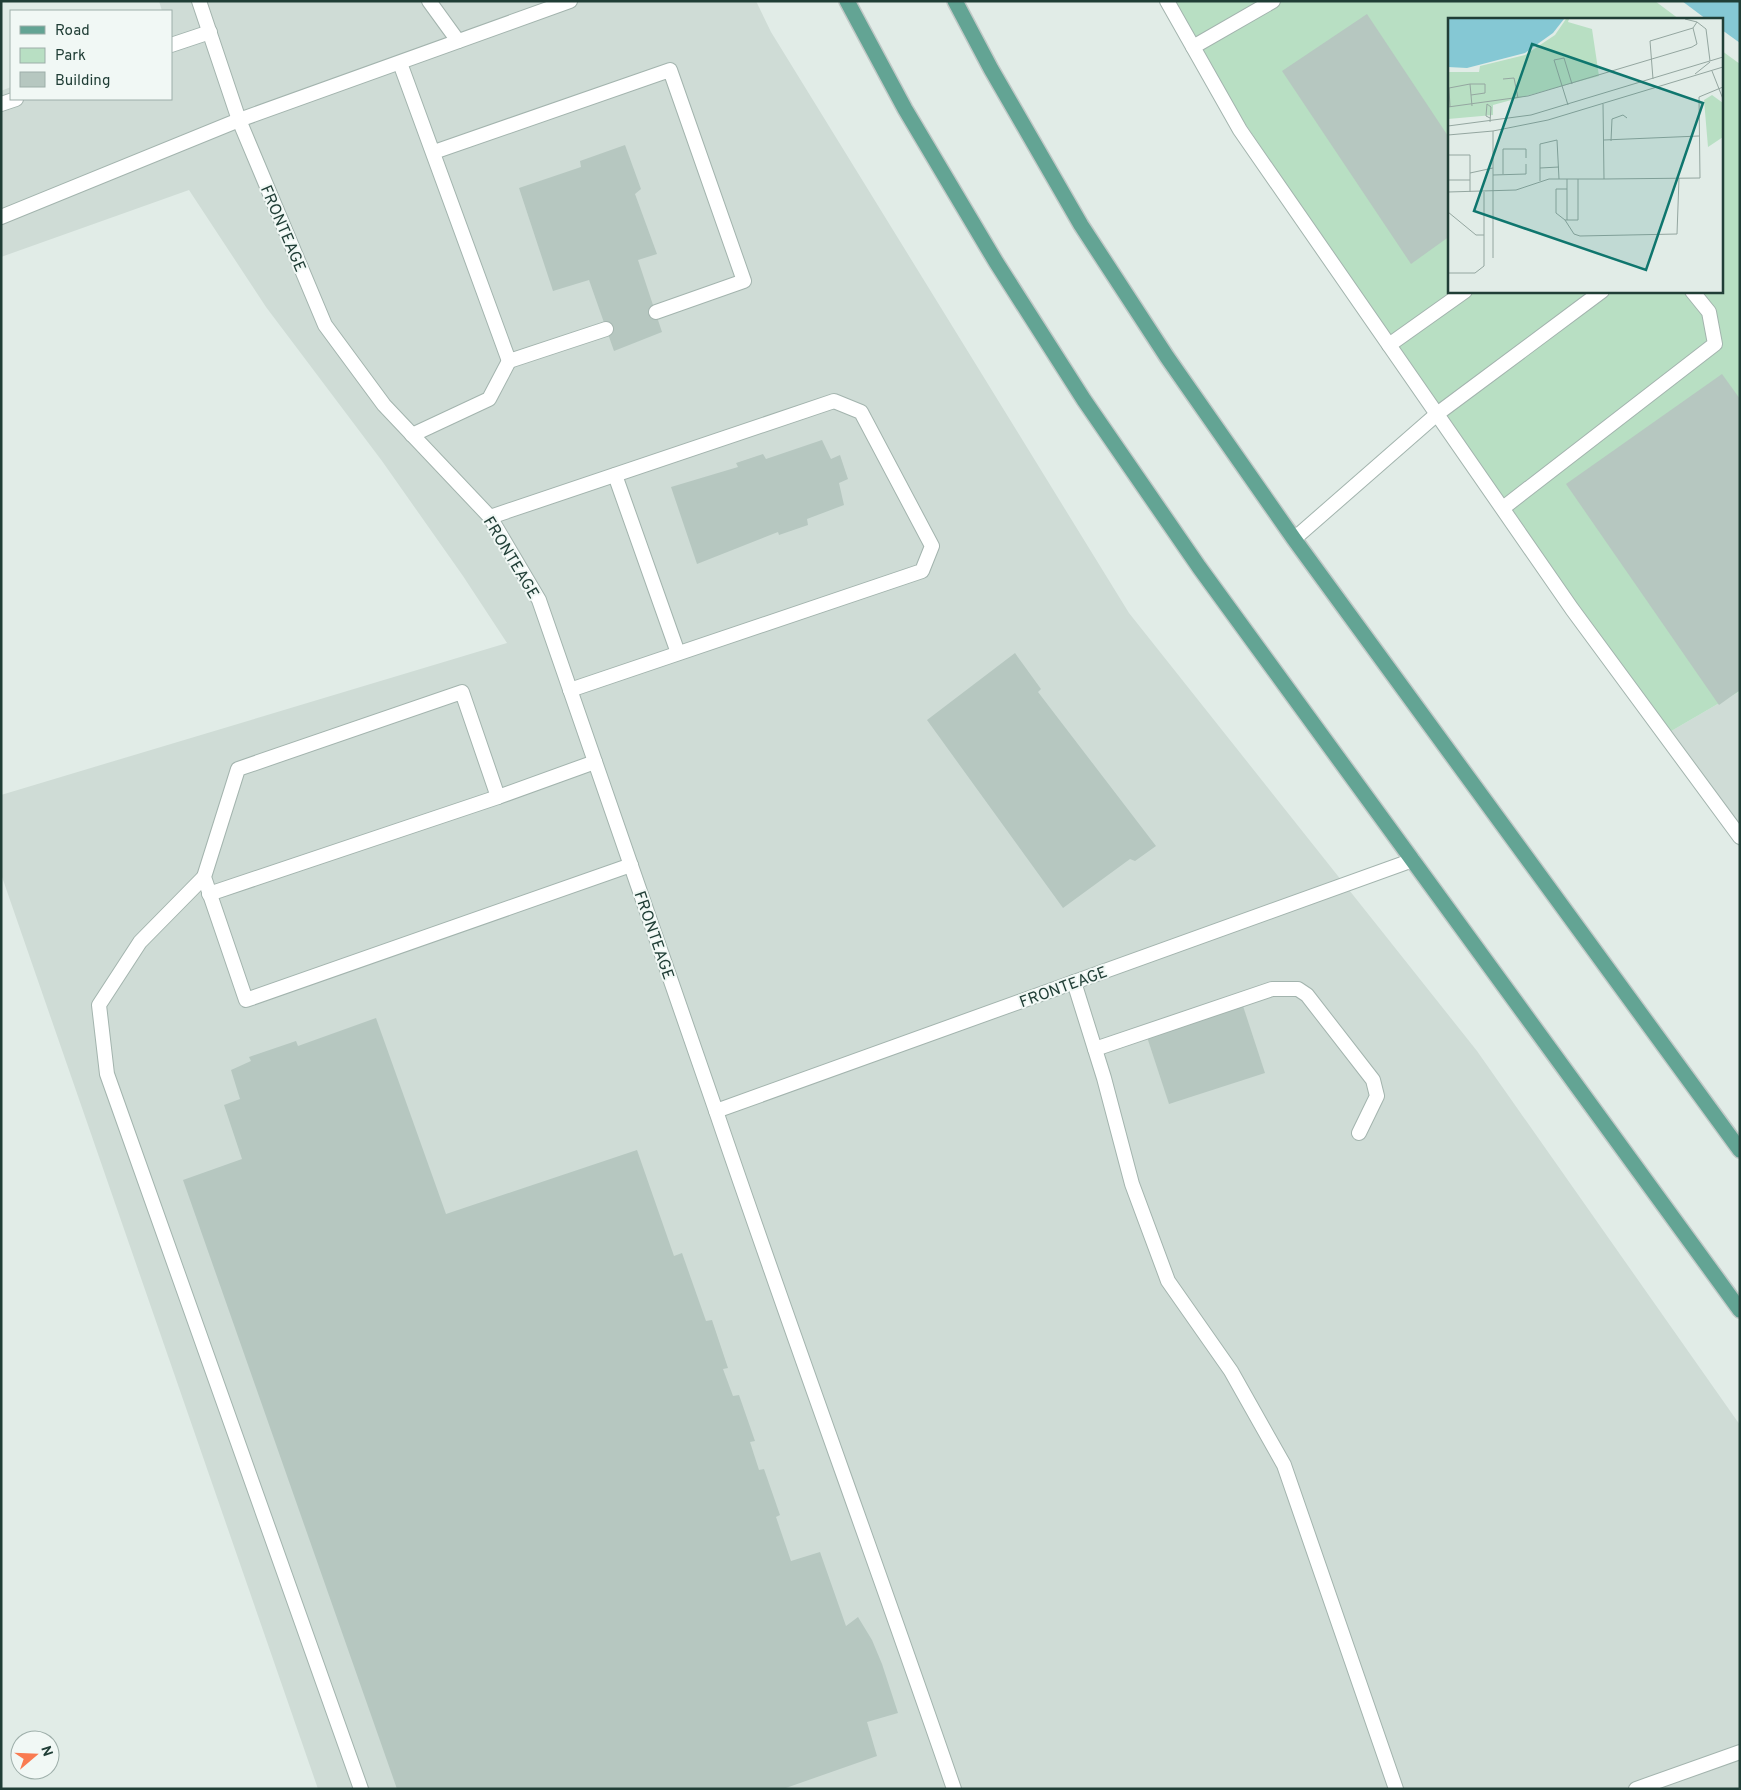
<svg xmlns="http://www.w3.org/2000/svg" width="1741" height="1790" viewBox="0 0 1741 1790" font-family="Overpass,sans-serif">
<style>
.built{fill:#cfdcd6}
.green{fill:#b8dfc3}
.water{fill:#85c8d4}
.building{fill:#b6c7c0}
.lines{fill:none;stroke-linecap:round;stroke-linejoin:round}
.service-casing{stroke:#a3b4ae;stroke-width:16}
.primary-casing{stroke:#c1c9c7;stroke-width:18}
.service{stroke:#fff;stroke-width:14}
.primary{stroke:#63a494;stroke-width:15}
.labels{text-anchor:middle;stroke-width:4;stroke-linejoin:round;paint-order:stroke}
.street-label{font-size:16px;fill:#203e36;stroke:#f1f8f5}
.inset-road{fill:none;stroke:#94a6a0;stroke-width:1}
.view{fill:#0f766e;fill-opacity:0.15;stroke:#0f766e;stroke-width:2.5}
.inset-edge{fill:none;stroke:#203e36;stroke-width:2.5}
</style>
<rect width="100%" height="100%" fill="#e1ece7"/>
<g class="built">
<polygon points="159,1 756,1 771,32 1129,613 1477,1051 1740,1425 1740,1789 318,1789 1,874 1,795 507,643 463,576 382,461 266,307 189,190 1,257 1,91 11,87 11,99 171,99 171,11 162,11"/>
<polygon points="1740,691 1740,848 1661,737"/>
</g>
<polygon class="green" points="1162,1 1655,1 1679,19 1450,19 1450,291 1722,291 1722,51 1740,64 1740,691 1661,737"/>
<polygon class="water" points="1682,1 1740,1 1740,43 1722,30 1722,19 1706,19"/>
<g class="building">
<polygon points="1367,14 1450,139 1450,236 1411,264 1282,71"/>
<polygon points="625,145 641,189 635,194 657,254 638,260 662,332 614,351 589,280 553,291 519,188 581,167 580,161"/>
<polygon points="1722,374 1740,399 1740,690 1719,705 1566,484"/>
<polygon points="822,440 831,459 840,455 848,479 839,483 844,505 807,519 808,525 779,535 778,532 697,564 671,487 738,467 736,463 763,454 766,459"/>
<polygon points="1015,653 1041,689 1038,692 1156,846 1135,861 1130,859 1063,908 927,720"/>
<polygon points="1243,1006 1265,1073 1169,1104 1147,1037"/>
<polygon points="376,1018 446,1214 637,1150 674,1256 682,1253 706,1321 712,1320 728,1368 723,1369 733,1396 739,1395 755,1441 750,1442 759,1470 764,1469 780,1515 776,1517 791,1561 820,1552 846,1626 858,1617 872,1640 882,1664 898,1713 867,1722 877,1756 783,1789 397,1789 183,1180 242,1159 224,1105 240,1099 231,1070 251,1061 249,1057 296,1041 298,1046"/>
</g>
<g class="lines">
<g class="service-casing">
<g id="service">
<polyline points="199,1 239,120 325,325 384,405 490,517 539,600 716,1111 1413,860"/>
<polyline points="429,1 458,41"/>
<polyline points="1167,1 1240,130 1572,609 1740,837"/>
<polyline points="171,45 210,32"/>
<polyline points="1193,47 1273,1"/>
<polyline points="400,63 509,361 606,329"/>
<polyline points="1,104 16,99"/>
<polyline points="434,152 670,70 744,281 656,312"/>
<polyline points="1,217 239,120 570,1"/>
<polyline points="1389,345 1465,291"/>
<polyline points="412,435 489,399 509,361"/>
<polyline points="615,475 678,653"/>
<polyline points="1503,508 1715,344 1709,312 1692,291"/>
<polyline points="490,517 834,401 861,412 932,546 922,571 570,690"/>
<polyline points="1294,539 1437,414 1602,291"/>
<polyline points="595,762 498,797 462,692 238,769 204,877 246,1000 631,865"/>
<polyline points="204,877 140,942 99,1005 107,1074 361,1789"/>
<polyline points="209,894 498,797"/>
<polyline points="1074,982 1104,1078 1132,1184 1168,1281 1231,1371 1284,1465 1396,1789"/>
<polyline points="1095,1049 1272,989 1298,989 1307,995 1373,1080 1377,1096 1359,1133"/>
<path d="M716 1111C793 1338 876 1562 954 1789"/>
<polyline points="1636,1789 1740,1752"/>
</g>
</g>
<g class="primary-casing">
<g id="primary">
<polyline points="847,1 905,109 996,262 1084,400 1199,567 1740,1310"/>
<polyline points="955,1 991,69 1081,225 1167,357 1294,539 1740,1150"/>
</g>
</g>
<use href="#service" class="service"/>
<use href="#primary" class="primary"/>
</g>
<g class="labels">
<g class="street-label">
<text transform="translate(284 228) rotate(67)" y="6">FRONTEAGE</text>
<text transform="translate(512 557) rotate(59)" y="6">FRONTEAGE</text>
<text transform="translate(655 935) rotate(71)" y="6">FRONTEAGE</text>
<text transform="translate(1063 986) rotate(-20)" y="6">FRONTEAGE</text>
</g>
</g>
<g transform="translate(1448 18)">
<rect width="275" height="275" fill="#e1ece7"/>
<path d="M118 1H121L120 4 144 11 151 58 45 87V97L0 101V54H31L32 48 77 37 107 17ZM264 77 275 85V119L260 129 256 82Z" fill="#b8dfc3"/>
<path d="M0 1H116L105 15 77 35 19 50 0 49Z" fill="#85c8d4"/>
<path class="inset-road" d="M237 1 249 4 258 11 262 43M264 53 275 81M247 56 262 44M55 61 66 60 70 80M205 61 202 23 245 10 249 4M23 77 37 75V66H22L24 88M120 87 106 42 116 40 124 66M0 89 80 78 244 29 249 26 245 10M2 89 1 70 22 66M42 100 38 98 39 86 43 89 42 104M0 108 83 97 275 39M45 113V240M0 117 45 113 100 102 275 49M156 122 251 118M163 123 164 101 175 97 179 100M0 137H22V174M92 150 111 149M22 155 45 150M55 156V131H78V140M45 157 78 156V146M119 161V171H108V195L117 202H130V161M156 161 252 160 251 79 275 69M0 162H22M92 163V126L109 122 111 161M0 174 68 172 101 161H156L155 86M0 194 28 217H36M117 202 126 216 132 218 229 216 231 160M119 202V171M0 255H27L36 248V174"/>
<path class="view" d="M84 26 255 85 198 252 26 193Z"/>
<rect width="275" height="275" class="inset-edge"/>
</g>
<rect width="1741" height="1790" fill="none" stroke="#203e36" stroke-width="5"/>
<rect x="10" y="10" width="162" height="90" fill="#f1f8f5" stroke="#9daea9"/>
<rect x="20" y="26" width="25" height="8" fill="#63a494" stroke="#9daea9"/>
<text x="55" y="35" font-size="15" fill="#203e36">Road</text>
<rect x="20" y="48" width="25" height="15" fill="#b8dfc3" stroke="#9daea9"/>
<text x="55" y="60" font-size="15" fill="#203e36">Park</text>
<rect x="20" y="72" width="25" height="15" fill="#b6c7c0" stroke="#9daea9"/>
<text x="55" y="85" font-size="15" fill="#203e36">Building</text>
<g transform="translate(35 1755) rotate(71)"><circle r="24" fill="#f1f8f5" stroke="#9daea9"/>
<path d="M0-4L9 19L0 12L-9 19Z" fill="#f97b51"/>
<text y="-8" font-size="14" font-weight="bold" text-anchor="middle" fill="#203e36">N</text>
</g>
</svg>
